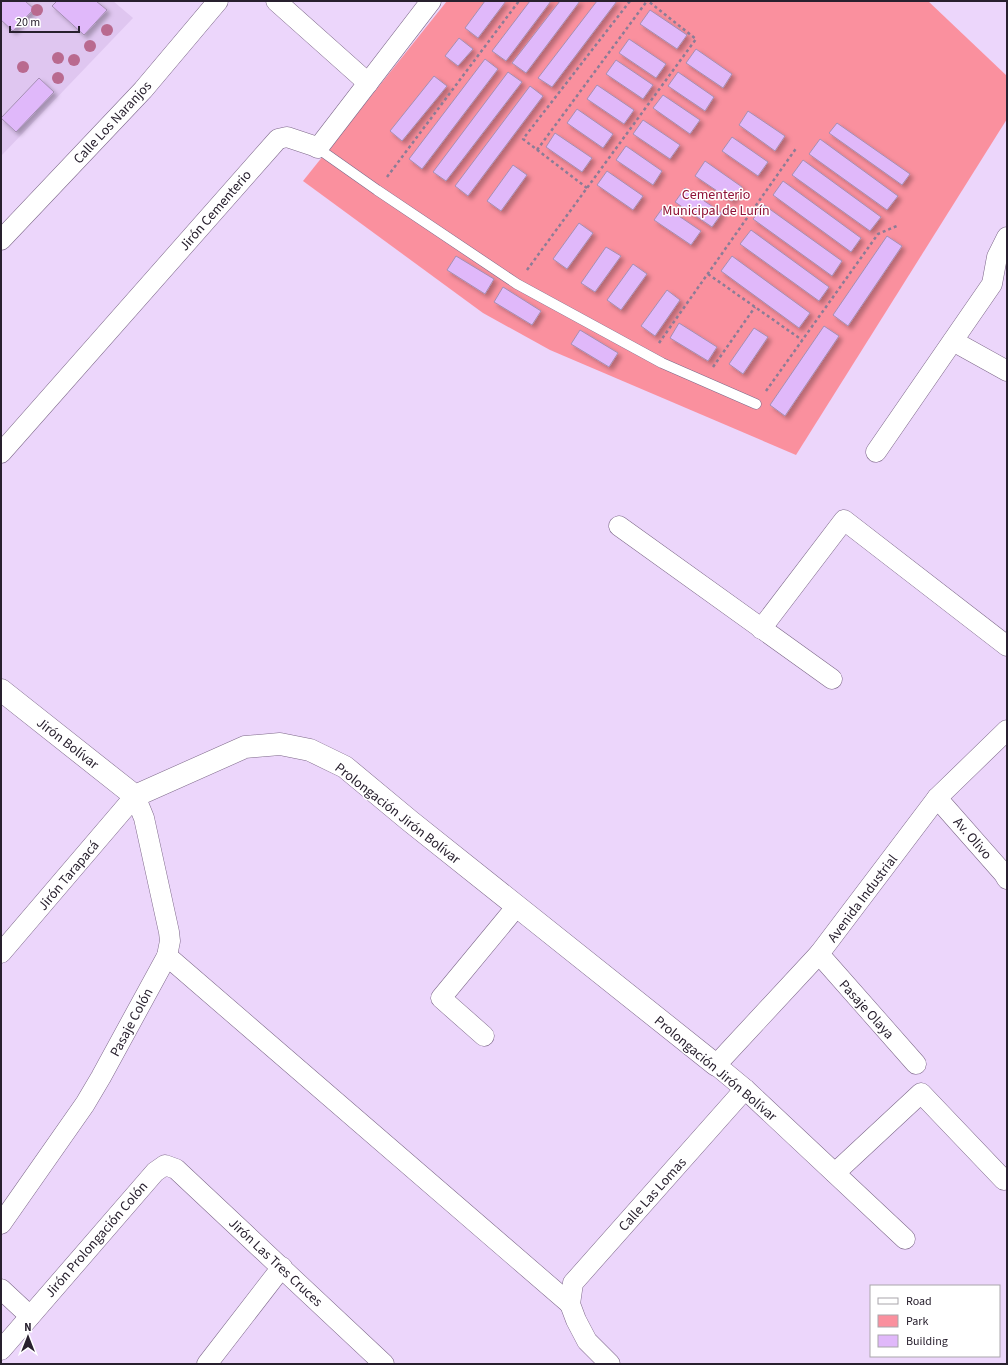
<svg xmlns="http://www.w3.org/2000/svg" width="1008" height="1365" viewBox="0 0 1008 1365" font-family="'Source Sans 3',sans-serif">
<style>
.built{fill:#dfc6f0}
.green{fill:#fa909e}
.building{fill:#e0b8fa;stroke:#a48fb2;filter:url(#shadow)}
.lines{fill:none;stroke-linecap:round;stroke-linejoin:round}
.lane-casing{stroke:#7d6889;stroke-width:11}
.street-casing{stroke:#7d6889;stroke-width:21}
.secondary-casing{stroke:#7d6889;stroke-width:23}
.path{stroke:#8b7c96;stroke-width:2.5;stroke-dasharray:3 3;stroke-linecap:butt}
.lane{stroke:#fff;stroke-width:10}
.street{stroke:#fff;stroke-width:20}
.secondary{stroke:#fff;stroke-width:22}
.tree{fill:#b96a8f}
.labels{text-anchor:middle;stroke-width:3;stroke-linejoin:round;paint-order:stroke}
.street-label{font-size:14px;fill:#28202e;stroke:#fff}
.park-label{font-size:14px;fill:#8f1136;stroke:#fff}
</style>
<defs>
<filter id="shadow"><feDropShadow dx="3.5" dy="3.5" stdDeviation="2" flood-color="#0004"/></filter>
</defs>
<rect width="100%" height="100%" fill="#ecd6fb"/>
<polygon class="built" points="1,1 113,1 133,18 1,156"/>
<polygon class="green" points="447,1 928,1 1007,76 1007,119 796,455 550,350 483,313 303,181"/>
<g class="building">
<polygon points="1,1 25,1 34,9 13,31 1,20"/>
<polygon points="57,1 96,1 107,10 84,35 52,6"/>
<polygon points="485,1 506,1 478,38 465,28"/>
<polygon points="530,1 551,1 506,61 492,51"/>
<polygon points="560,1 580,1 526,73 512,63"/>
<polygon points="597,1 617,1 552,87 538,78"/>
<polygon points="650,10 687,35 677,49 640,24"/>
<polygon points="459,38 473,49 458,66 445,56"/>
<polygon points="629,39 666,64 656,78 619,53"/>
<polygon points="696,49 732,74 723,88 686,63"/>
<polygon points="485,59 498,69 422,169 409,159"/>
<polygon points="616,60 653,85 643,99 606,74"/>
<polygon points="508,72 522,82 446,181 433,172"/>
<polygon points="678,72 714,97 705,111 668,86"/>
<polygon points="434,76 447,86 402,141 390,131"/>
<polygon points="39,78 54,92 16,132 1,118"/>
<polygon points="597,85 634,110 624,124 587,99"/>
<polygon points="530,86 543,96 468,196 455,186"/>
<polygon points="663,95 700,120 690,134 653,108"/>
<polygon points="577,109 613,134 603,148 567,123"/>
<polygon points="748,111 785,136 775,151 739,125"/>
<polygon points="643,120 680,145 670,159 633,134"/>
<polygon points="837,123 910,174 902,185 829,133"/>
<polygon points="555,133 592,158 582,172 546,147"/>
<polygon points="732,137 768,162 758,176 722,151"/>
<polygon points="820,139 898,196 887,210 809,154"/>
<polygon points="626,146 662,171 653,185 616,160"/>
<polygon points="803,160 881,217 870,231 792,175"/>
<polygon points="705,161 742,187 732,201 695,176"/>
<polygon points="513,165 527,175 501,211 487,201"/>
<polygon points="607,171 643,196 633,210 597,185"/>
<polygon points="783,181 861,238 851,252 773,195"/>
<polygon points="685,188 722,213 712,227 675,202"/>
<polygon points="764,205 842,261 832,276 753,219"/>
<polygon points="664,206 701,231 691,245 654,220"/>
<polygon points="579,223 593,233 567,269 553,259"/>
<polygon points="751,230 829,287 819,301 740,244"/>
<polygon points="887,236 902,246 848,326 833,315"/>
<polygon points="606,247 621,256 595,292 581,283"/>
<polygon points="456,256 494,279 485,294 447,270"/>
<polygon points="732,256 810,313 799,328 721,271"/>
<polygon points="633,264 647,274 621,310 607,300"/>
<polygon points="503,287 541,311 532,325 494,302"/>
<polygon points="667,290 680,300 655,336 641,326"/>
<polygon points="679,323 717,347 708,361 670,338"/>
<polygon points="824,326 839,336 785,416 770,405"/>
<polygon points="754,328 768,337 743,374 729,364"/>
<polygon points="580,330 618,353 609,367 571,344"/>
</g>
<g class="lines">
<g class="lane-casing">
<polyline id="lane" points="316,147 377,190 517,284 662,363 756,404"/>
</g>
<g class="street-casing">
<g id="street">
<polyline points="276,1 368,83"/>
<polyline points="1,240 143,90 218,1"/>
<polyline points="953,341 1007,371"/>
<polyline points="876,452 992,284 997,257 1007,237"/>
<polyline points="1,453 278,139 287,137 314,146 318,148 431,1"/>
<polyline points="619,526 832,679"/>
<polyline points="761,629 844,520 1007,646"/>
<polyline points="937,798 1004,874 1007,879"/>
<polyline points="1,953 135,796 144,818 169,932 170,941 167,956 101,1077 85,1104 1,1224"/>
<polyline points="819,954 916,1064"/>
<polyline points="167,956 570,1304"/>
<polyline points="484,1036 441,998 517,906"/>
<polyline points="835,1173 921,1093 1004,1180"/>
<polyline points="905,1239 745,1089 716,1065 819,954 937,798 1007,730"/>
<polyline points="1,1289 30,1316"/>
<polyline points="1,1350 155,1172 165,1165 176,1169 384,1364"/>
<polyline points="207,1364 282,1267"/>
<polyline points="610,1364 587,1341 576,1320 570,1304 573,1283 745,1089"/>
</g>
</g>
<g class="secondary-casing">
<polyline id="secondary" points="1,690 135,796 245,747 280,744 310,750 345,767 410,821 716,1065"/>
</g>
<g class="path">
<polyline points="537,150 647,1"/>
<polyline points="387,177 519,1"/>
<polyline points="587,188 523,139 630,1"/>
<polyline points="527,270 696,39 648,1"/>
<polyline points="708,274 802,340"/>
<polyline points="659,343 797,147"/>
<polyline points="713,367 755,307"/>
<polyline points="766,391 878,234 899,225"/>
</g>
<use href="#lane" class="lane"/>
<use href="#street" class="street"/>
<use href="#secondary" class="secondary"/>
</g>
<g class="tree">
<circle cx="37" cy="10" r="6"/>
<circle cx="107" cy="30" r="6"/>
<circle cx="90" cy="46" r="6"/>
<circle cx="58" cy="58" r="6"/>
<circle cx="74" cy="60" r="6"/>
<circle cx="23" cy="67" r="6"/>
<circle cx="58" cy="78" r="6"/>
</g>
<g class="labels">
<g class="street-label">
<text transform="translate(112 122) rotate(-47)" y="5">Calle Los Naranjos</text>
<text transform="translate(215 210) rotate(-49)" y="5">Jirón Cementerio</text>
<text transform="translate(68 743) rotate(38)" y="5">Jirón Bolívar</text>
<text transform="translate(398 813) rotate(38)" y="5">Prolongación Jirón Bolívar</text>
<text transform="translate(973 838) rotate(49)" y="5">Av. Olivo</text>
<text transform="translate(68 875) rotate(-50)" y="5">Jirón Tarapacá</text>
<text transform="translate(862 898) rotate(-53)" y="5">Avenida Industrial</text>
<text transform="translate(867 1009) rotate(48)" y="5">Pasaje Olaya</text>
<text transform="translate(131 1022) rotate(-62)" y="5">Pasaje Colón</text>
<text transform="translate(716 1068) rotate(40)" y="5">Prolongación Jirón Bolívar</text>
<text transform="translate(652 1194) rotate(-48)" y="5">Calle Las Lomas</text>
<text transform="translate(96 1239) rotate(-49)" y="5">Jirón Prolongación Colón</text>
<text transform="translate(276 1262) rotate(43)" y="5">Jirón Las Tres Cruces</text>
</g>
<g class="park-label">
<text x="716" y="199">Cementerio<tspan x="716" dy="16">Municipal de Lurín</tspan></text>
</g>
</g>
<rect width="1008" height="1365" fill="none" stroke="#28202e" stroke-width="4"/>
<rect x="870" y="1285" width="130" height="72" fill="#ffffff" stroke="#a9a6ab"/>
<rect x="878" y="1298" width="20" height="6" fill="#ffffff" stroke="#a9a6ab"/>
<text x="906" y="1305" font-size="12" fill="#28202e">Road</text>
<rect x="878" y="1315" width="20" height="12" fill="#fa909e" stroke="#a9a6ab"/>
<text x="906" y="1325" font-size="12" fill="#28202e">Park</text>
<rect x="878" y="1335" width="20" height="12" fill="#e0b8fa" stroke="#a9a6ab"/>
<text x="906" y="1345" font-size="12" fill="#28202e">Building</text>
<g transform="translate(28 1337)" stroke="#ffffff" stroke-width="3" paint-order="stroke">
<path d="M0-3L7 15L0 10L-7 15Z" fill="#28202e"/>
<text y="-6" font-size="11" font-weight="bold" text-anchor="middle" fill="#28202e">N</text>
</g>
<path d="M10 26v6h69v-6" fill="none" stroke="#28202e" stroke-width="2"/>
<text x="16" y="26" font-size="12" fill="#28202e" stroke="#ffffff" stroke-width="3" paint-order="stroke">20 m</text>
</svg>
